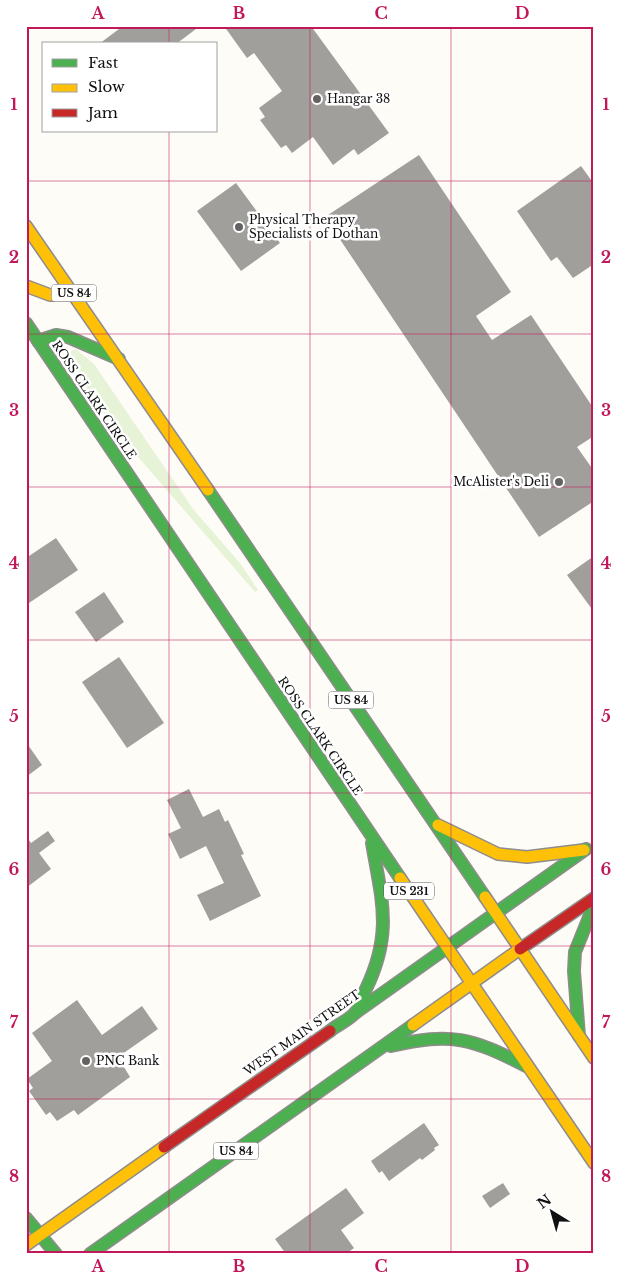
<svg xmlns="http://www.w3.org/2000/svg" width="620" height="1280" viewBox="0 0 620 1280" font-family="'Libre Baskerville',serif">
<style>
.green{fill:#e7f3d7}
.building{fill:#a19f9c}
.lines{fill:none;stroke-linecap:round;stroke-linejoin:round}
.fast-casing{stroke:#8e8d8b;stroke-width:14}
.slow-casing{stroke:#8e8d8b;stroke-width:14}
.jam-casing{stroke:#8e8d8b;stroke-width:14}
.fast{stroke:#4caf50;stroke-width:11}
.slow{stroke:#ffc107;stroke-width:11}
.jam{stroke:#c62828;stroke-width:11}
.grid{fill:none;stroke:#c2185b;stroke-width:1;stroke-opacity:0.55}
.poi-dot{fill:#646362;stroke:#fff;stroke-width:2}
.labels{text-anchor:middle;stroke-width:5;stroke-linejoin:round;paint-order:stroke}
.shield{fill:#fff;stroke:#585858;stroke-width:1}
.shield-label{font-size:11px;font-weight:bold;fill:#111}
.poi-label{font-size:12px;fill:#111;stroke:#fff;text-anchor:start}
.street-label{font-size:12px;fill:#111;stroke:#fff}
.neatline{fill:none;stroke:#c2185b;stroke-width:2}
.grid-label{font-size:16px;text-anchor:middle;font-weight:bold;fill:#c2185b}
</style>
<rect width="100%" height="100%" fill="#fdfcf7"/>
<polygon class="green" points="76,349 94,364 193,509 240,563 258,590 255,592 114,429 64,354"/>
<g class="building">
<polygon points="123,26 200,26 176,44 99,44"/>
<polygon points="224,26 311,26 389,133 358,155 354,149 333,165 313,137 292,153 286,145 281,148 260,120 265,117 259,108 282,91 254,53 247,58"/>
<polygon points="419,155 511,292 476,316 492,340 531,315 594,409 594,436 577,447 594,471 594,501 539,537 325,217"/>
<polygon points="581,166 594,184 594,264 573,278 557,257 551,261 517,211"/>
<polygon points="236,183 280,243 241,271 197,211"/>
<polygon points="56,538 78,570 26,605 26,558"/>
<polygon points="594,556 594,612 567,575"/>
<polygon points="104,592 124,622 96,642 75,612"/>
<polygon points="119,657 164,723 127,748 82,682"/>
<polygon points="26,742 42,765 26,777"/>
<polygon points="189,789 203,817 219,809 225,822 228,820 244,854 241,855 261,896 210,921 197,895 224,883 206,846 180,859 168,834 181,828 167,800"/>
<polygon points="48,831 55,841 39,853 51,869 26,888 26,836 31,843"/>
<polygon points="77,1000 102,1035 142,1006 158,1029 118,1057 130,1077 78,1115 74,1110 57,1121 50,1112 46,1115 29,1091 33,1088 27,1079 52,1061 32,1033"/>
<polygon points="424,1123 439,1145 434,1148 435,1150 422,1160 420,1158 389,1181 382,1171 379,1173 371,1161"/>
<polygon points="503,1183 510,1194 490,1208 482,1196"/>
<polygon points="346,1188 364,1213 341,1230 354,1248 346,1254 286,1254 275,1239"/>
</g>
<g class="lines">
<g class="fast-casing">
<g id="fast">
<polyline points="26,323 400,878"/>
<polyline points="38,341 56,335 68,337 119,359"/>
<polyline points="208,490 485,897"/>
<polyline points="355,1013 586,849"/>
<path d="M330 1031C337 1025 349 1020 355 1013 360 1007 363 996 366 989 393 933 382 901 372 843"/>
<polyline points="579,1036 574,971 575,952 594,905"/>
<path d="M391 1046C452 1032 471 1038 526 1066"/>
<polyline points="26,1218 56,1254"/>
<polyline points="90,1254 413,1025"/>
</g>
</g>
<g class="slow-casing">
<g id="slow">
<polyline points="26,226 208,490"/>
<polyline points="26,286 50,295 75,295"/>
<polyline points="438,825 498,854 527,857 584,850"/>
<polyline points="400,878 594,1163"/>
<polyline points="485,897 594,1058"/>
<polyline points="413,1025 520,949"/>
<polyline points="26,1245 164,1147"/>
</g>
</g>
<g class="jam-casing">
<g id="jam">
<polyline points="520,949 594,898"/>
<polyline points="164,1147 330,1031"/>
</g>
</g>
<use href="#fast" class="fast"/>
<use href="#slow" class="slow"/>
<use href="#jam" class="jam"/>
</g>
<path class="grid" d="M169 26V44M310 26V1254M451 26V1254M169 131V1254M26 181H594M26 334H594M26 487H594M26 640H594M26 793H594M26 946H594M26 1099H594"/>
<g class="poi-dot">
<circle cx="317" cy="99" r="5"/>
<circle cx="239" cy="227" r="5"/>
<circle cx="559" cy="482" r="5"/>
<circle cx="86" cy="1061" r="5"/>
</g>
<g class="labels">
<g class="shield">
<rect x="51.5" y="284.5" width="45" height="17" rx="4"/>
<rect x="328.5" y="691.5" width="45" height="17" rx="4"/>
<rect x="384" y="882.5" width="50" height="17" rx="4"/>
<rect x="213.5" y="1142.5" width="45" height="17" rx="4"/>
</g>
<g class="shield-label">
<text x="74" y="297">US 84</text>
<text x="351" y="704">US 84</text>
<text x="409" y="895">US 231</text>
<text x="236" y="1155">US 84</text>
</g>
<g class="poi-label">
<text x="327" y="103">Hangar 38</text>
<text x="249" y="224">Physical Therapy<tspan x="249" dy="14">Specialists of Dothan</tspan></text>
<text x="549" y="486" text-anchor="end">McAlister's Deli</text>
<text x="96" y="1065">PNC Bank</text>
</g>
<g class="street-label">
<text transform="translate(94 400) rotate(56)" y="4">ROSS CLARK CIRCLE</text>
<text transform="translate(320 736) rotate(56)" y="4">ROSS CLARK CIRCLE</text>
<text transform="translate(302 1033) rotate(-35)" y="4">WEST MAIN STREET</text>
</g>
</g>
<rect width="620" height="1280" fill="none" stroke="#ffffff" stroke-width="55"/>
<rect x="42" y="42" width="175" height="90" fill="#ffffff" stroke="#a0a0a0"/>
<rect x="52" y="59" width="25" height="8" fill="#4caf50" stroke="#a0a0a0"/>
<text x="88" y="68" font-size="15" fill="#111111">Fast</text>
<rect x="52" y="84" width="25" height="8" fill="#ffc107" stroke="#a0a0a0"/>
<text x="88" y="92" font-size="15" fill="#111111">Slow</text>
<rect x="52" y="109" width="25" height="8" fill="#c62828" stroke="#a0a0a0"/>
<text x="88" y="118" font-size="15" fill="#111111">Jam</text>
<g transform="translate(552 1212) rotate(323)" stroke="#ffffff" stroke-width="4" paint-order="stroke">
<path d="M0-4L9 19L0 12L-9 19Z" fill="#111111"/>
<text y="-8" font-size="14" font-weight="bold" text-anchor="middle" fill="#111111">N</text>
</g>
<rect x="28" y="28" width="564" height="1224" class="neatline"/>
<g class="grid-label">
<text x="98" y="19">A</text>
<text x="239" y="19">B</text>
<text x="381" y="19">C</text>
<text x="522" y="19">D</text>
<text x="14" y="110">1</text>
<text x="606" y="110">1</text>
<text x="14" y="263">2</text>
<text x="606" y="263">2</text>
<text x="14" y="416">3</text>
<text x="606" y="416">3</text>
<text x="14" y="569">4</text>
<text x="606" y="569">4</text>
<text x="14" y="722">5</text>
<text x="606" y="722">5</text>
<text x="14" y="875">6</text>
<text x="606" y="875">6</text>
<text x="14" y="1028">7</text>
<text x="606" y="1028">7</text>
<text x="14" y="1182">8</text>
<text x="606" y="1182">8</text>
<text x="98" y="1272">A</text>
<text x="239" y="1272">B</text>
<text x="381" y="1272">C</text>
<text x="522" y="1272">D</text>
</g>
</svg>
